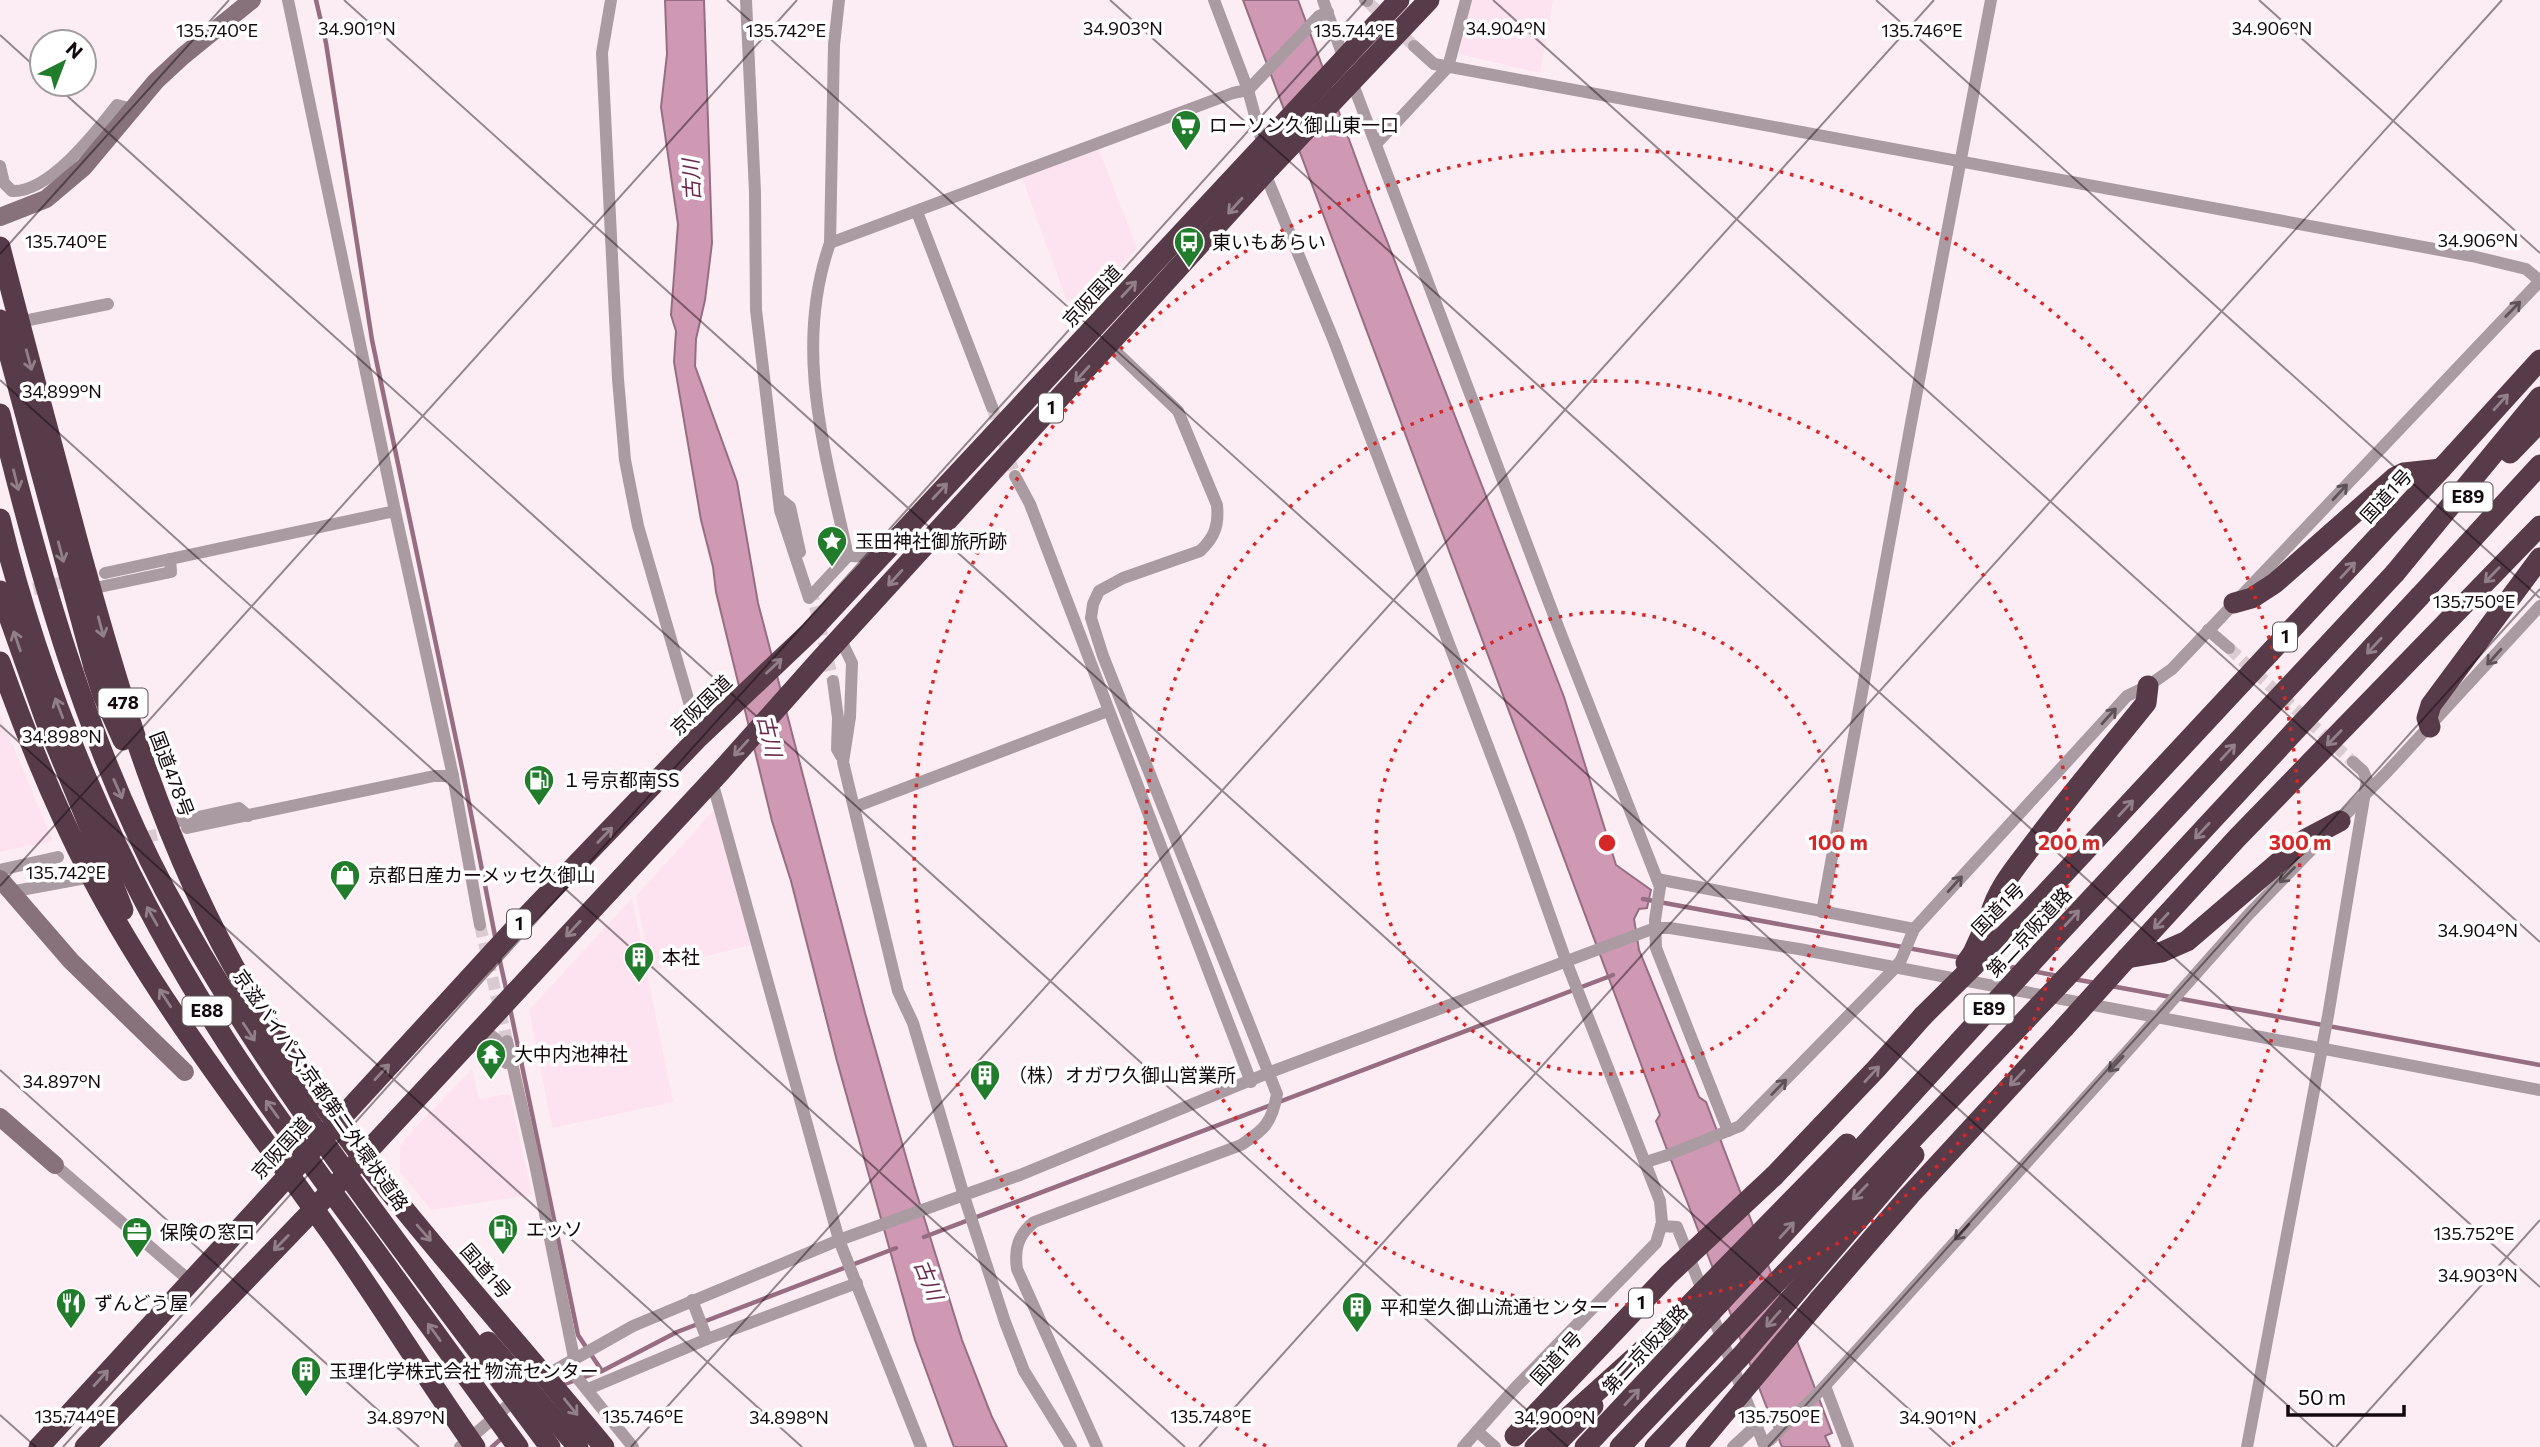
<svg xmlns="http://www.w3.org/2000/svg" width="2540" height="1447" viewBox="0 0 2540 1447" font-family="Commissioner,'Noto Sans JP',sans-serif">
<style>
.built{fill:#fde3ef}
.water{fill:#cf99b3;stroke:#976e81;stroke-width:2}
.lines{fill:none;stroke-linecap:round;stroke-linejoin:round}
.stream{stroke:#976e81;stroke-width:4.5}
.street-tunnel{stroke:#d9cbd1;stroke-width:12;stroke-dasharray:12 6;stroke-linecap:butt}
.street{stroke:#aa9ba2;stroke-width:12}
.secondary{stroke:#87717b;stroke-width:18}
.highway{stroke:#573b49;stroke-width:21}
.highway-bridge{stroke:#573b49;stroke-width:21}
.oneway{stroke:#928089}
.oneway2{stroke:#5e5258}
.ticks{fill:none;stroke:#13080d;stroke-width:2;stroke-opacity:0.45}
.ring{fill:none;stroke:#d62828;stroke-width:3.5;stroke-dasharray:3.5 7}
.labels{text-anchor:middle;stroke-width:7;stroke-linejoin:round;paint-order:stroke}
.shield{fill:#fff;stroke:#5a5256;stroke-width:2}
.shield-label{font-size:18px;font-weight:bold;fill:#13080d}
.poi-label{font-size:19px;fill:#13080d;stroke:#fff;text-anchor:start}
.street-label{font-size:19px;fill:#13080d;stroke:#fff}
.water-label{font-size:21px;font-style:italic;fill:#6b294e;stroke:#fff}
.ticks-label{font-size:18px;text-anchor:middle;fill:#13080d;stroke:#fff;stroke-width:7;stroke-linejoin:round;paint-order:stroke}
.centre{fill:#d62828;stroke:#fff;stroke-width:3.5}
.ring-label{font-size:21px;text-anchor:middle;font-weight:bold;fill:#d62828;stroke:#fff;stroke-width:7;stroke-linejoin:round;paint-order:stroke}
</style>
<rect width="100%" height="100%" fill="#fcedf4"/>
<g class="built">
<polygon points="1472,0 1553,0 1540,73 1459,54"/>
<polygon points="1099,150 1137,249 1078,309 1074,299 1067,301 1022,178"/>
<polygon points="0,715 53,841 0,852"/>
<polygon points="714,810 751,945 651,970 636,896"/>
<polygon points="632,898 673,1102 552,1128 529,1010"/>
<polygon points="472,1069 479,1099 510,1094 532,1195 431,1210 400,1172 400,1147 407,1136"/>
</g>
<g class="water">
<polygon points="665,0 704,0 712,243 705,300 696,339 695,366 737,482 758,603 865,1013 914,1185 962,1340 992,1417 1007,1447 954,1447 915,1340 837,1061 791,881 772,821 716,592 713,567 701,520 674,362 676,331 671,315 678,224 661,107 667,54"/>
<polygon points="1243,0 1298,0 1373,205 1564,697 1616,865 1651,890 1647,908 1639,909 1634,919 1639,950 1699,1097 1706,1102 1832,1433 1825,1436 1830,1447 1782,1447 1656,1121 1660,1115"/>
</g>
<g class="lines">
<g class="stream">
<polyline points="316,0 326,43 372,340 462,768 496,941"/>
<polyline points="1643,899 1962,958"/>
<polyline points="499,957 507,993"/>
<polyline points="1987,963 2017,968"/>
<polyline points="2032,971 2058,976"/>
<polyline points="2073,979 2096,983"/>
<polyline points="2111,986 2540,1065"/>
<polyline points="510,1008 578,1335 602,1371"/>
<polyline points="924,1237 1613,975"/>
<polyline points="562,1385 602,1371 677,1332 896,1248"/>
<polyline points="492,1447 503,1437"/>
</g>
<g class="street-tunnel">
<polyline points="1367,1 1414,46"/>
<polyline points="992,407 1015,476"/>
<polyline points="811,589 833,681"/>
<polyline points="16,593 105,573"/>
<polyline points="2229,648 2353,762"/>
<polyline points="110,845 174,831"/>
<polyline points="480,925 507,1041"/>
</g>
<g class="street">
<polyline points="288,0 395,511"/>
<polyline points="611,0 602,53 618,379 625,460 638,526 689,702 697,739"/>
<polyline points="746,0 755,192 756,310 780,510 809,598 848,556"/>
<path d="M839 0 834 45 830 243C793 349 825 451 848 556"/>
<polyline points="1214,0 1248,90 1264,149"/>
<polyline points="1323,0 1345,62"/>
<polyline points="1365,0 1367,1"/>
<polyline points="1414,46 1434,64 2472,256 2526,269 2540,281"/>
<polyline points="1351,79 1559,629 1657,879 1660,887 1655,920 1656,948 1728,1131"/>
<polyline points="1377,143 1448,67 1466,0"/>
<path d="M0 166 4 183 12 191C49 193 96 132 117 105L132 109"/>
<polyline points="1264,171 1334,341 1520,831 1566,961 1660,1201 1662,1223 1656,1243 1516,1387 1463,1447"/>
<polyline points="917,212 992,407"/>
<polyline points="830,243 1233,93 1248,90 1319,16 1328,12"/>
<polyline points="19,322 108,304"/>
<polyline points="1015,476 1030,504 1251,1082"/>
<polyline points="780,499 790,507 800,552"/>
<polyline points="848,556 879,557"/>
<polyline points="105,573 395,511 453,776 480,925"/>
<polyline points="90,589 171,572 170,559"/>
<polyline points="2208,630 2229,648"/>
<polyline points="840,638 852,663 850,717 843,762 898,991 913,1023 964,1196 1005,1322 1024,1371 1071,1447"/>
<polyline points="833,681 838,718 837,749 841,756"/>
<polyline points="712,781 839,1240 921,1447"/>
<polyline points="855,807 1108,711"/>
<polyline points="166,824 239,808 248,816"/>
<polyline points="187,828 434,776 453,776"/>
<polyline points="0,870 58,857"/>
<polyline points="1657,879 1914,929"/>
<polyline points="10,892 91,877"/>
<polyline points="1822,912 1911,423 1991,0"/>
<polyline points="481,1028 496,1039 506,1063"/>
<polyline points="507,1041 535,1164 574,1358"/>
<polyline points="1646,1162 1668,1155 1740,1126 1895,968 1901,960 1914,929 2127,696 2148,686 2172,669 2540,281"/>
<polyline points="55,1165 190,1281"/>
<polyline points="1661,1226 1677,1227 1765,1447"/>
<polyline points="692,1300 707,1339"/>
<polyline points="566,1364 633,1447"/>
<polyline points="541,1378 633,1326 839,1240 1020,1175 1268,1073 1655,928 1670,928 1799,949 2540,1090"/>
<polyline points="1825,1386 1848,1447"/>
<polyline points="588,1389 707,1339 857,1283"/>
<polyline points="1477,1431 1495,1447"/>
<polyline points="1763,1442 1770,1440 1822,1389 2132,1046 2249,914 2388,771 2540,606"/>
<polyline points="460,1447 519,1396"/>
<path d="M1097 1447 1017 1269C1014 1249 1018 1235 1034 1222L1241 1145C1264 1130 1272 1123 1277 1094L1103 656 1091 618 1093 604 1099 591 1123 578 1200 551C1215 537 1219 525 1217 505L1178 411 1109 345"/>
<polyline points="1733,1447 1757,1425"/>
<polyline points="2247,1447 2328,1016 2367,780 2363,771 2353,762"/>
</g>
<g class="secondary">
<polyline points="0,217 46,199 84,167 156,81 183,56 252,0"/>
<polyline points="0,879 71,961 185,1072"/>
<polyline points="0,1117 55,1165"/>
</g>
<g class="highway">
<path d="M0 247C24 342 50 437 75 532 118 691 164 851 249 993 348 1159 482 1298 604 1447"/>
<polyline points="2510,453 2540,422"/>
<polyline points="2395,573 2540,397"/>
<polyline points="2420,596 2540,465"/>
<polyline points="2234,603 2252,598 2275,583 2394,478 2404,473 2441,469"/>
<path d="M0 662C26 735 55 807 91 876 158 1004 250 1118 333 1236 382 1305 426 1378 475 1447"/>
<polyline points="94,667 103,695 123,740"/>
<polyline points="2430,727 2427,718 2431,705 2540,558"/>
<polyline points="105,864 123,910"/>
<polyline points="2029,911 2441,469 2540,360"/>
<path d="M1990 916C1997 888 2017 866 2034 843 2070 795 2109 749 2146 703L2148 686"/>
<polyline points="2127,958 2237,838 2540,526"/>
<polyline points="2127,958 2162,952 2187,941 2306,839 2340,821"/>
<polyline points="1774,1176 1876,1069 1923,1016"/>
<polyline points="1819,1300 1910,1195 2064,1028"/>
<polyline points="39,1447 522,921 697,739 811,631 1399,0"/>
<polyline points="85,1447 314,1209 720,772 819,661 1264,174 1429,0"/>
<polyline points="1553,1447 1593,1406"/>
</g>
<g class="highway-bridge">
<polyline points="0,320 94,667"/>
<path d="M0 414C40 577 86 740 165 890 271 1087 417 1267 550 1447"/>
<path d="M0 519C43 698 119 872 217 1027 255 1088 298 1145 340 1203 400 1284 459 1366 518 1447"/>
<polyline points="0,591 46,721 105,864"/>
<polyline points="1966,963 1973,953 1990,916"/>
<polyline points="1923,1016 2029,911"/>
<polyline points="2064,1028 2127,958"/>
<polyline points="488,1342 578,1447"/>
<polyline points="1515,1436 1668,1275 1774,1176"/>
<polyline points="1535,1447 1665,1330 1847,1144"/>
<polyline points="1585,1447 1742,1279 2045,948 2395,573"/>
<polyline points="1620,1447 2073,970 2420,596"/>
<polyline points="1655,1447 1742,1355 1914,1155"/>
<polyline points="1696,1447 1819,1300"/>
</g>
</g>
<defs><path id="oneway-shaft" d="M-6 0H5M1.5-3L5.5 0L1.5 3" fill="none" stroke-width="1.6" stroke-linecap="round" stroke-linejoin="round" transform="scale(1.75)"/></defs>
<g class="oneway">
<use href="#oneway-shaft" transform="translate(1235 206) rotate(132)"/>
<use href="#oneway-shaft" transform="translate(1129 289) rotate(-47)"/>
<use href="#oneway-shaft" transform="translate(29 360) rotate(75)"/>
<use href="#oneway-shaft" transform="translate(1082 374) rotate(132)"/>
<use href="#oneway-shaft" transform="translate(2501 402) rotate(-48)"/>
<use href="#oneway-shaft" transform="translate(16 480) rotate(76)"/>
<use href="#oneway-shaft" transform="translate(940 491) rotate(-47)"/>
<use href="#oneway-shaft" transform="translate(61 552) rotate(75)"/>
<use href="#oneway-shaft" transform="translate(2348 570) rotate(-47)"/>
<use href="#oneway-shaft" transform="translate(2492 575) rotate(134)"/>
<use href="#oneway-shaft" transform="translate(895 578) rotate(132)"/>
<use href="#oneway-shaft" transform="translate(101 627) rotate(75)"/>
<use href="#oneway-shaft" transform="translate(17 641) rotate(-109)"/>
<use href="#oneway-shaft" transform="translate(2374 646) rotate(133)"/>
<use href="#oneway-shaft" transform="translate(774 666) rotate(-43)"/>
<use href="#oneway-shaft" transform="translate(59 708) rotate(-111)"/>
<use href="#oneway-shaft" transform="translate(2334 738) rotate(134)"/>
<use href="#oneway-shaft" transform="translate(741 748) rotate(132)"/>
<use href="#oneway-shaft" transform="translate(2228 752) rotate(-47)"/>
<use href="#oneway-shaft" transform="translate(118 789) rotate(66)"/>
<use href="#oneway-shaft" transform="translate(2126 808) rotate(-47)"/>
<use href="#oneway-shaft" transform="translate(2202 831) rotate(133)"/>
<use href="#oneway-shaft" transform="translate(605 835) rotate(-46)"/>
<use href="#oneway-shaft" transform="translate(152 916) rotate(-119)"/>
<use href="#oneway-shaft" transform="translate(2072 918) rotate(-47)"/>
<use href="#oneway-shaft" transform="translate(2161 921) rotate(133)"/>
<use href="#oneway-shaft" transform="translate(573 929) rotate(133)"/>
<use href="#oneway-shaft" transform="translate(165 998) rotate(-123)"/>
<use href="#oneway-shaft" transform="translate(249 1032) rotate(57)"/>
<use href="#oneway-shaft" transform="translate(382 1072) rotate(-47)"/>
<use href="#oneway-shaft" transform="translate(1872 1074) rotate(-47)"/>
<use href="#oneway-shaft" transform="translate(2017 1078) rotate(133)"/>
<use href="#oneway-shaft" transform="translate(272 1109) rotate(-126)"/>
<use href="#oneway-shaft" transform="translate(1860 1192) rotate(134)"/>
<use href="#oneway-shaft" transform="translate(1787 1230) rotate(-48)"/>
<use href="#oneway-shaft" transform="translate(424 1233) rotate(49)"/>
<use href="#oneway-shaft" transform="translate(281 1243) rotate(134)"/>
<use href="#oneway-shaft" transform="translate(1773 1319) rotate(131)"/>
<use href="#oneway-shaft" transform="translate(434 1332) rotate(-126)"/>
<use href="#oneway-shaft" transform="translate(101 1378) rotate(-48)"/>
<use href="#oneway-shaft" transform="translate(1632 1397) rotate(-47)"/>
<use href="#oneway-shaft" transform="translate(571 1407) rotate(51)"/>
</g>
<g class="oneway2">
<use href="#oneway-shaft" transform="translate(2513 309) rotate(-46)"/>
<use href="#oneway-shaft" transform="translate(2340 492) rotate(-47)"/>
<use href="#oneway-shaft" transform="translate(2494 657) rotate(132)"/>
<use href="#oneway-shaft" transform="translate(2109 716) rotate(-48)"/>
<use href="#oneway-shaft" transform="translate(2287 875) rotate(135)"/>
<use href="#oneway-shaft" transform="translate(1955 884) rotate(-48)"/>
<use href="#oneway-shaft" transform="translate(2116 1064) rotate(133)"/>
<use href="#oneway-shaft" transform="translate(1779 1087) rotate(-46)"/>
<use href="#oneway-shaft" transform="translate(1962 1232) rotate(132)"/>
</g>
<path class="ticks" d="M344 0 1951 1447M727 0 2334 1447M1110 0 2540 1287M1493 0 2540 942M1876 0 2540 598M2259 0 2540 253M0 35 42 73M54 84 1568 1447M0 254 229 0M0 380 1185 1447M0 725 802 1447M0 886 797 0M0 1070 419 1447M0 1415 36 1447M63 1447 1366 0M631 1447 1934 0M1199 1447 2502 0M1768 1447 2540 589M2336 1447 2540 1220"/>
<g class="ring">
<circle cx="1607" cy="843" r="231"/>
<circle cx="1607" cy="843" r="462"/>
<path d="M1266 1446A693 693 0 1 1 1948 1446"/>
</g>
<defs>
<g id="supermarket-pin" transform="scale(1.575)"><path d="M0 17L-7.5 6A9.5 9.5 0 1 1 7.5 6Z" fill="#217c2b" stroke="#fff"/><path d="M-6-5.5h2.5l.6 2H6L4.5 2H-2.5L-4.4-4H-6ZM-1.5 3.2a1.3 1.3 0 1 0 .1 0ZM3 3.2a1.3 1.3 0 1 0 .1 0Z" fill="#fff"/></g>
<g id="bus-pin" transform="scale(1.575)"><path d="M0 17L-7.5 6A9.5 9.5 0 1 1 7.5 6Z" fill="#217c2b" stroke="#fff"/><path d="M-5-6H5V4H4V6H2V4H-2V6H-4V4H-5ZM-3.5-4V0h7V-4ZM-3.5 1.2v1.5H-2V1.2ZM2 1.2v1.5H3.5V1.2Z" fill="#fff"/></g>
<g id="sight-pin" transform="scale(1.575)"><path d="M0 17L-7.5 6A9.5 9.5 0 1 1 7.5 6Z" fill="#217c2b" stroke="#fff"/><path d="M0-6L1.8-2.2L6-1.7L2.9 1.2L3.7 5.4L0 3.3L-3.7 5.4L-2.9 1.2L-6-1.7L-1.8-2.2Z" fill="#fff"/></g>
<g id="fuel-pin" transform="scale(1.575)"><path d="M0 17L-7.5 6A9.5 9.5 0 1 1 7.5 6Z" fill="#217c2b" stroke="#fff"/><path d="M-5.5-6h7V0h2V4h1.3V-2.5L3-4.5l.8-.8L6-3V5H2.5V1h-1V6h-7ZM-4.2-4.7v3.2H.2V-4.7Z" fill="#fff"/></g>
<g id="shop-pin" transform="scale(1.575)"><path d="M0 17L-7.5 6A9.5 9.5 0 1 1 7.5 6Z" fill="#217c2b" stroke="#fff"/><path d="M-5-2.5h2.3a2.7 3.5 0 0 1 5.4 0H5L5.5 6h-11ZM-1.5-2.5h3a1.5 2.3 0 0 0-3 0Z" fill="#fff"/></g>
<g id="building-pin" transform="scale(1.575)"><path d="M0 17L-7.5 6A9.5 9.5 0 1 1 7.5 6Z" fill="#217c2b" stroke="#fff"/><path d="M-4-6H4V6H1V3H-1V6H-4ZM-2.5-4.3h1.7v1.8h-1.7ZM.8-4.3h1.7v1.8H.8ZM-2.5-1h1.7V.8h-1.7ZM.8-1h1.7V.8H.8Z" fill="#fff"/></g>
<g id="temple-pin" transform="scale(1.575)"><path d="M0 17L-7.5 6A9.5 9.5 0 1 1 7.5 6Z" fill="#217c2b" stroke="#fff"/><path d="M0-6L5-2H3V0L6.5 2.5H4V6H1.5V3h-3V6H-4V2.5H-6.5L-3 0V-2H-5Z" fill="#fff"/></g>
<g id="office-pin" transform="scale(1.575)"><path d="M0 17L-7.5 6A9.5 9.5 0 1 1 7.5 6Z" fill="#217c2b" stroke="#fff"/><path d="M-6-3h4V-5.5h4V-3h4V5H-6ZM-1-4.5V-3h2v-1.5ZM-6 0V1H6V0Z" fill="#fff"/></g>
<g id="restaurant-pin" transform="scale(1.575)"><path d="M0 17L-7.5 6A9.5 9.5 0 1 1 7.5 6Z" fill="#217c2b" stroke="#fff"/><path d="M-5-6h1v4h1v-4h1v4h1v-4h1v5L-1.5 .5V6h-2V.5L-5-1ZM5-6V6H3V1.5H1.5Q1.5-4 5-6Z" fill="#fff"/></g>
</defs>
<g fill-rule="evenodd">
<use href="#supermarket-pin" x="1186" y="125"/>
<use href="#bus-pin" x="1189" y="242"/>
<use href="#sight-pin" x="832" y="541"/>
<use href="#fuel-pin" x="539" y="780"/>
<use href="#shop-pin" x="345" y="875"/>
<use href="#building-pin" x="639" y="957"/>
<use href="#temple-pin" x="491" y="1054"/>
<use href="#building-pin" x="985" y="1075"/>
<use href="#fuel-pin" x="503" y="1229"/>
<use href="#office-pin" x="137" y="1232"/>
<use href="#restaurant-pin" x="71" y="1303"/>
<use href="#building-pin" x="1357" y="1307"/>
<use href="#building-pin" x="306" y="1371"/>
</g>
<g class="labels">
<g class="shield">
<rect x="1039" y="393.5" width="24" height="29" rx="5"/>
<rect x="2443.5" y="482.5" width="49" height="29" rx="5"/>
<rect x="2273" y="622.5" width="24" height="29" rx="5"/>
<rect x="98.5" y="688.5" width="49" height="29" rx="5"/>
<rect x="507" y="909.5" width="24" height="29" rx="5"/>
<rect x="1964.5" y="994.5" width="49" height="29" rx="5"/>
<rect x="182.5" y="996.5" width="49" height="29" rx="5"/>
<rect x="1629" y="1288.5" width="24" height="29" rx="5"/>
</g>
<g class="shield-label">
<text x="1051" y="414">1</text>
<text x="2468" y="503">E89</text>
<text x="2285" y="643">1</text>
<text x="123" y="709">478</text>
<text x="519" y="930">1</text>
<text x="1989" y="1015">E89</text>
<text x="207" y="1017">E88</text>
<text x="1641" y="1309">1</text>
</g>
<g class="poi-label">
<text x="1209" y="132">ローソン久御山東一口</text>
<text x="1212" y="249">東いもあらい</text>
<text x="855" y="548">玉田神社御旅所跡</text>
<text x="562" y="787">１号京都南SS</text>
<text x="368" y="882">京都日産カーメッセ久御山</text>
<text x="662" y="964">本社</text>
<text x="514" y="1061">大中内池神社</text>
<text x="1008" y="1082">（株）オガワ久御山営業所</text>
<text x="526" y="1236">エッソ</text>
<text x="160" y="1239">保険の窓口</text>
<text x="94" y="1310">ずんどう屋</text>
<text x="1380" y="1314">平和堂久御山流通センター</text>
<text x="329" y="1378">玉理化学株式会社 物流センター</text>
</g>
<g class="street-label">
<text transform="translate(1092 296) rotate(-47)" y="7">京阪国道</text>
<text transform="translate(2386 496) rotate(-47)" y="7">国道1号</text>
<text transform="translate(701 705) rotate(-44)" y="7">京阪国道</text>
<text transform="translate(172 774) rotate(69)" y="7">国道478号</text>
<text transform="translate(1998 909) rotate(-45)" y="7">国道1号</text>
<text transform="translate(2029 932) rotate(-47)" y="7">第二京阪道路</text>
<text transform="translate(321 1090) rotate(55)" y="7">京滋バイパス;京都第二外環状道路</text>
<text transform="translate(281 1148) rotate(-47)" y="7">京阪国道</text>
<text transform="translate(486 1271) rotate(49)" y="7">国道1号</text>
<text transform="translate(1645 1349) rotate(-47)" y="7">第二京阪道路</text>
<text transform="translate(1556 1358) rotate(-47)" y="7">国道1号</text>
</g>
<g class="water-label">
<text transform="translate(692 180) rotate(-93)" y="7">古川</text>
<text transform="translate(769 736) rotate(77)" y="7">古川</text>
<text transform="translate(928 1280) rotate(68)" y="7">古川</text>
</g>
</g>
<g class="ticks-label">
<text x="1506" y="35">34.904°N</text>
<text x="357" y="35">34.901°N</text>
<text x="1123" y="35">34.903°N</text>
<text x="2272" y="35">34.906°N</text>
<text x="217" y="37">135.740°E</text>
<text x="786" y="37">135.742°E</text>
<text x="1354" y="37">135.744°E</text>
<text x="1922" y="37">135.746°E</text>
<text x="2478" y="247">34.906°N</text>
<text x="66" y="248">135.740°E</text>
<text x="62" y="398">34.899°N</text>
<text x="2474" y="608">135.750°E</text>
<text x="62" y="743">34.898°N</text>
<text x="66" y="879">135.742°E</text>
<text x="2478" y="937">34.904°N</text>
<text x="62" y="1088">34.897°N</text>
<text x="2474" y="1240">135.752°E</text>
<text x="2478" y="1282">34.903°N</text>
<text x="75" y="1423">135.744°E</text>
<text x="643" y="1423">135.746°E</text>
<text x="1211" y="1423">135.748°E</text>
<text x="1779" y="1423">135.750°E</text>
<text x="406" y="1424">34.897°N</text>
<text x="789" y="1424">34.898°N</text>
<text x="1555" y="1424">34.900°N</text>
<text x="1938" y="1424">34.901°N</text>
</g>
<circle cx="1607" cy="843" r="10" class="centre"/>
<g class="ring-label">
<text x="1838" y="850">100 m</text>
<text x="2069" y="850">200 m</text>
<text x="2300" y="850">300 m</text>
</g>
<g transform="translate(63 63) rotate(42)"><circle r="33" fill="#ffffff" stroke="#a19c9e" stroke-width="2"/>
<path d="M0-5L12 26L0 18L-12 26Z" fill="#217c2b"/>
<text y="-10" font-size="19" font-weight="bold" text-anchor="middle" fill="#13080d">N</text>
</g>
<path d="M2288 1405v10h116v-10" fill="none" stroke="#13080d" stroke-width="3.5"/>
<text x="2298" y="1405" font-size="21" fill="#13080d" stroke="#ffffff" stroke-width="5" paint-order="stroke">50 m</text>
</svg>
